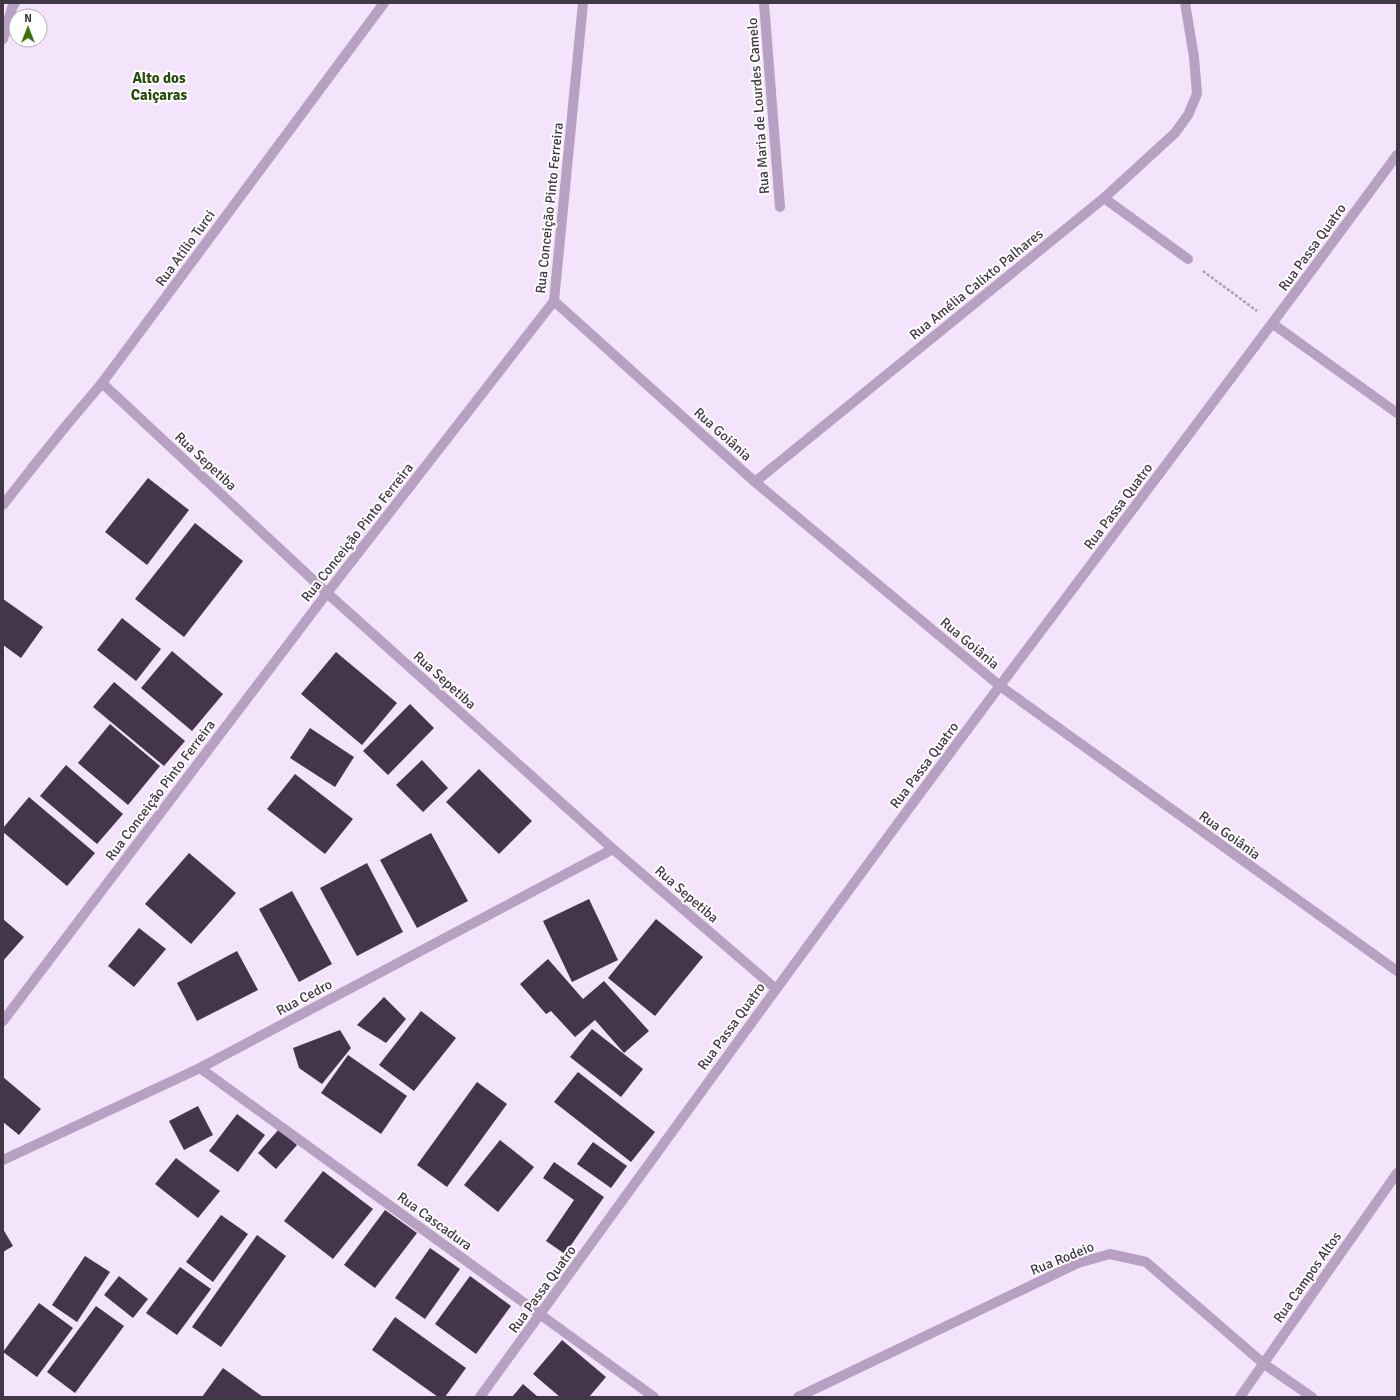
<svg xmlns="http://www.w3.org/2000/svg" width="1400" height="1400" viewBox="0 0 1400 1400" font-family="Signika,sans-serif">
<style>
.building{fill:#44344c}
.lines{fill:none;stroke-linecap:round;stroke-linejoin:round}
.path{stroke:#ab9eb1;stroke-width:2.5;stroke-dasharray:3 2;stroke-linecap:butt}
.pedestrian{stroke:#b8a0c3;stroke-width:10}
.minor{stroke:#b8a0c3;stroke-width:10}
.labels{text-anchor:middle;stroke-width:4;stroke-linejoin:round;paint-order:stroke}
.street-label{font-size:14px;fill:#403844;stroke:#fff}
.neighbourhood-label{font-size:15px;font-weight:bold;fill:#284c0c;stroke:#fff}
</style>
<rect width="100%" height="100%" fill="#f3e3fb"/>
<g class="building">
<polygon points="148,478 189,510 147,565 105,532"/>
<polygon points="195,523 243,561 184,637 135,599"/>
<polygon points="3,599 43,627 21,658 3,645"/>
<polygon points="122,618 161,649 136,681 97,650"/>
<polygon points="172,651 223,694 192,731 141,688"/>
<polygon points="336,652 397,703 362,745 301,694"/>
<polygon points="114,682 185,741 164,766 93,707"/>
<polygon points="410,704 434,728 388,775 363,751"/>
<polygon points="110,724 160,766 128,805 78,763"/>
<polygon points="310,728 354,757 335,787 290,758"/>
<polygon points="422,760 448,788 423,812 396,785"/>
<polygon points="66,765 123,814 97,844 40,796"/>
<polygon points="479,769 532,821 499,854 446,802"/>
<polygon points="295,774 353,819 325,854 267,809"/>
<polygon points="29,797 95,853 67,886 3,832 3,828"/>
<polygon points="431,833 468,901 417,928 380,860"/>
<polygon points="189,853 236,893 191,944 145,904"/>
<polygon points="367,863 403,932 357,956 320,888"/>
<polygon points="292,891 332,964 299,982 259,909"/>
<polygon points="589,899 618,960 572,982 543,921"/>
<polygon points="3,919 24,937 3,961"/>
<polygon points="656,919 703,957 655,1016 608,978"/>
<polygon points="139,928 166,949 134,987 108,966"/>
<polygon points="237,951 258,990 197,1021 177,983"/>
<polygon points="548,959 583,999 604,981 649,1031 624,1053 595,1020 575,1037 551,1011 546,1014 520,984"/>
<polygon points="384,997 406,1019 386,1043 357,1025"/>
<polygon points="421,1011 456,1038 414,1091 379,1065"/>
<polygon points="592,1029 643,1069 621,1097 570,1057"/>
<polygon points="340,1030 351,1048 322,1084 299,1068 293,1048"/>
<polygon points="348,1055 407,1096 381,1134 321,1093"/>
<polygon points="578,1072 655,1132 631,1162 554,1102"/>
<polygon points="3,1077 41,1109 19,1135 3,1122"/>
<polygon points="477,1082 507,1104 447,1187 417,1165"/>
<polygon points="198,1106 213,1135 184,1150 169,1121"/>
<polygon points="237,1114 265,1135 238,1172 209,1151"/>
<polygon points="279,1129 297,1145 276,1169 258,1153"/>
<polygon points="500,1140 534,1167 498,1212 464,1185"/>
<polygon points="593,1142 627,1166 611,1188 577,1164"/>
<polygon points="176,1158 220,1191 198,1218 155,1184"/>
<polygon points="554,1162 604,1197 565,1254 546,1241 574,1200 543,1178"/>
<polygon points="323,1171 373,1209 333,1259 284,1221"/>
<polygon points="385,1210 417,1233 375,1288 344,1265"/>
<polygon points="221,1215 248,1234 213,1282 186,1262"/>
<polygon points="3,1229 13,1246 3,1252"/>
<polygon points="257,1235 286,1256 221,1347 192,1327"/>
<polygon points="430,1248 460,1269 425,1319 395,1298"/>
<polygon points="85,1256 110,1272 77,1322 52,1305"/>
<polygon points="180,1267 211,1289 177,1335 146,1313"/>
<polygon points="119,1276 148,1299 133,1318 104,1295"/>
<polygon points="470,1276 511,1306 476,1354 435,1324"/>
<polygon points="39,1303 73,1328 37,1377 3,1352"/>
<polygon points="96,1306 124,1326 75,1393 47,1372"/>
<polygon points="395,1317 466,1368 445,1397 438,1397 372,1350"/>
<polygon points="562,1340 606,1377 589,1397 560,1397 533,1374"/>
<polygon points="223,1368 263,1397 202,1397"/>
<polygon points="523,1384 538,1397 512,1397"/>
</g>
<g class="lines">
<polyline class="path" points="1203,271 1257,311"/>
<polyline class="pedestrian" points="32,468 65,427"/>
<g class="minor">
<polyline points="764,3 780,207"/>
<polyline points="3,39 12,8 15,3"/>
<polyline points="1104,198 1188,259"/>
<polyline points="554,301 755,482 1000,686 1397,971"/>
<polyline points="1273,324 1397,413"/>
<polyline points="102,383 327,593 613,849 776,989"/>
<polyline points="65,427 102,383 384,3"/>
<polyline points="755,482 1104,198 1175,133 1188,115 1197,94 1194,57 1185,3"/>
<polyline points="3,505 32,468"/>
<polyline points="3,1021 327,593 554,301 583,3"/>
<polyline points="200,1068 654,1397"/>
<polyline points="3,1160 200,1068 613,849"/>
<path d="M480 1397C653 1158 826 919 1002 683 1134 507 1267 332 1397 155"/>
<polyline points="798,1397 1078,1263 1110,1254 1146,1262 1264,1364 1312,1397"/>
<polyline points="1240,1397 1397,1173"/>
</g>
</g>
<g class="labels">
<g class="street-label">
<text transform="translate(758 106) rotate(-94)" y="5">Rua Maria de Lourdes Camelo</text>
<text transform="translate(549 208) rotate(-84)" y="5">Rua Conceição Pinto Ferreira</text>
<text transform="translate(1312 247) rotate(-54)" y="5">Rua Passa Quatro</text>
<text transform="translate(185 248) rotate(-54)" y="5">Rua Atílio Turci</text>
<text transform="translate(976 284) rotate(-39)" y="5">Rua Amélia Calixto Palhares</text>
<text transform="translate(723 434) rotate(42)" y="5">Rua Goiânia</text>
<text transform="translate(206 461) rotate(43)" y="5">Rua Sepetiba</text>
<text transform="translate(1118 506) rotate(-53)" y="5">Rua Passa Quatro</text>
<text transform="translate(357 532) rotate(-52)" y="5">Rua Conceição Pinto Ferreira</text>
<text transform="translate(970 643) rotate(40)" y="5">Rua Goiânia</text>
<text transform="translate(445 680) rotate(42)" y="5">Rua Sepetiba</text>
<text transform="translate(924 765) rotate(-53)" y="5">Rua Passa Quatro</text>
<text transform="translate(160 790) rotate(-53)" y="5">Rua Conceição Pinto Ferreira</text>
<text transform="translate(1230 835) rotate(36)" y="5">Rua Goiânia</text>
<text transform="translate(687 894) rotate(41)" y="5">Rua Sepetiba</text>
<text transform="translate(304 997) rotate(-28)" y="5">Rua Cedro</text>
<text transform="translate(731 1026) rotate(-54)" y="5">Rua Passa Quatro</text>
<text transform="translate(435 1221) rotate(36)" y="5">Rua Cascadura</text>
<text transform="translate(1062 1258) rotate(-22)" y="5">Rua Rodeio</text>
<text transform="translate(1307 1277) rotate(-55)" y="5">Rua Campos Altos</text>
<text transform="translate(542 1289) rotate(-54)" y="5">Rua Passa Quatro</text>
</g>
<g class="neighbourhood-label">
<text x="159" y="83">Alto dos<tspan x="159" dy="17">Caiçaras</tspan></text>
</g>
</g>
<rect width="1400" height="1400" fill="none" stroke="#403844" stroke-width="8"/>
<g transform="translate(28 28)"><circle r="19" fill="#ffffff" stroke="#b3afb4"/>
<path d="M0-3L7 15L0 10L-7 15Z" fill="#3c7507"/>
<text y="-6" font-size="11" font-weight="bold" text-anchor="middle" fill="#403844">N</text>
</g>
</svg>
